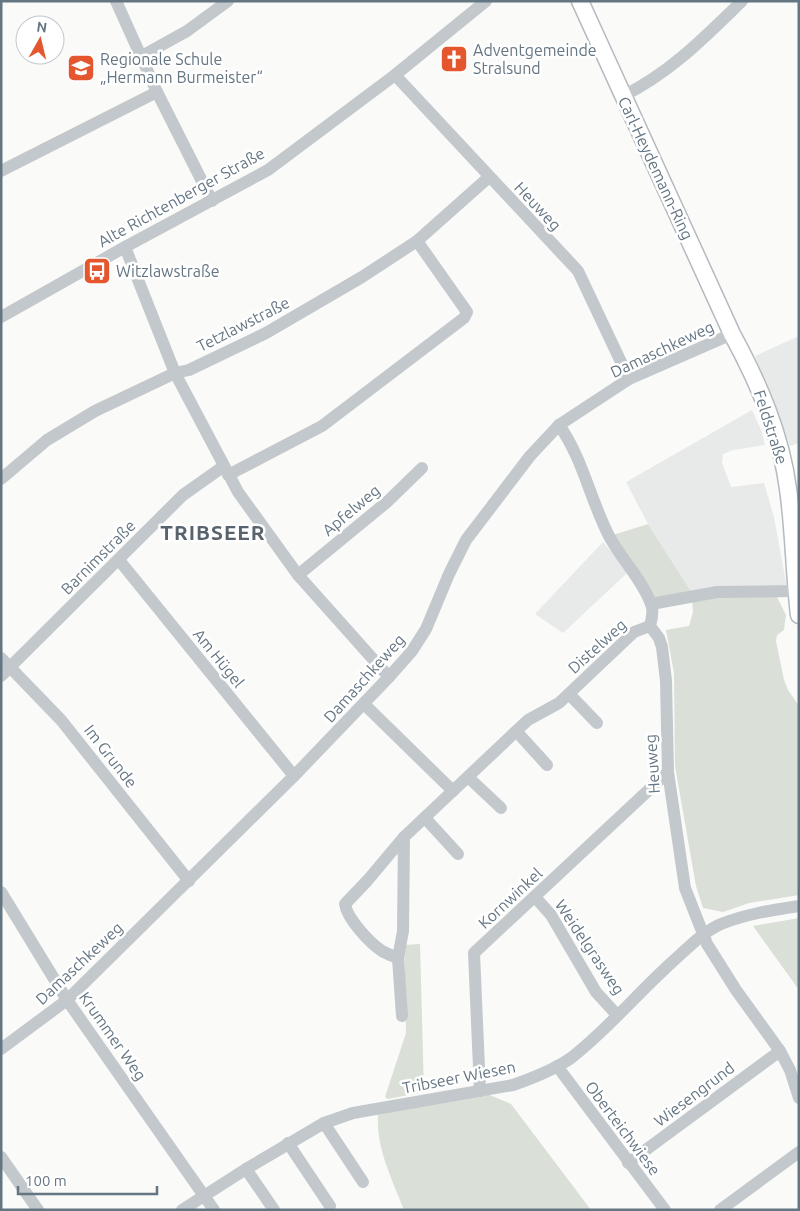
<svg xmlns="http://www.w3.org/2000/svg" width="800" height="1211" viewBox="0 0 800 1211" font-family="Ubuntu,sans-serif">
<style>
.built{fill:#e8e9e9}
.green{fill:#dadfd7}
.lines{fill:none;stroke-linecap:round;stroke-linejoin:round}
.major-casing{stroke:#b5babe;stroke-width:19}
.minor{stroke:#c3c8cc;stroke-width:12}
.major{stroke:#fff;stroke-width:16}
.labels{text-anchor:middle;stroke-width:5;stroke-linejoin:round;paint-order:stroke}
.poi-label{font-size:16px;fill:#657683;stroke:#fff;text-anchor:start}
.street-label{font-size:16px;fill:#657683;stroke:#fff}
.district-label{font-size:21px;font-weight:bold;letter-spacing:1px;fill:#57646e;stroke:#fff}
</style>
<rect width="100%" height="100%" fill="#fafaf8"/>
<g class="built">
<polygon points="799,336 799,443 790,446 755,356"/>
<polygon points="752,410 762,432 765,445 733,450 723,454 722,463 731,487 764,483 774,517 787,588 692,593 648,524 626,482"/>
<polygon points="603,542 628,572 563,633 535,614"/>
</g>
<g class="green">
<polygon points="648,524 692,593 658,599 653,597 613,535"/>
<polygon points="747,594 776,595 786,615 784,630 777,635 776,641 784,680 788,690 799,706 799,895 749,903 723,912 703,908 696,886 675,766 674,673 666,630 689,626 693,612 692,600"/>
<polygon points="799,918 799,990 753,926"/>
<polygon points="420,944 424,1092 388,1099 385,1097 406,1033 404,945"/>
<path d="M480 1091 511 1104 591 1210H404C392 1179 376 1148 378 1115Z"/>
</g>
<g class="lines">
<g class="major-casing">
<path id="major" d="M580 1 732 334C758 382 781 434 788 489 794 530 794 573 799 615"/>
</g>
<g class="minor">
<polyline points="116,1 157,92 212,201"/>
<polyline points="142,56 187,31 228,1"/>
<polyline points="395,75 578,271 629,379"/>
<path d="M623 96C670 73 705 37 742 1"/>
<polyline points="1,171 157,92"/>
<polyline points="125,247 175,373 238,492 298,575 389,677"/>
<polyline points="1,317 125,247 268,170 395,75 486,1"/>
<path d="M559 425C583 459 590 499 609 536 621 559 642 579 651 604 654 611 652 619 650 626L659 638 662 647 666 681 668 772 685 888 707 944 736 990 780 1051 790 1070 799 1098"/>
<polyline points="228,475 322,426 464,318 467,312 417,241"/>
<polyline points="1,479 47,440 95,411 175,373 189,370 266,333 362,277 417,241 489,177"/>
<polyline points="119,560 294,776"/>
<polyline points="298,575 387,502 422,468"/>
<polyline points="651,604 717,592 796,591"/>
<polyline points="1,658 61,720 189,881"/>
<polyline points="1,676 183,495 224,466"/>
<polyline points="569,694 597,723"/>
<polyline points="364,704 453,791"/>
<polyline points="517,732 547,765"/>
<polyline points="468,777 501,808"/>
<polyline points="425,818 458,854"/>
<polyline points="1,892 67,1000 214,1210"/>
<polyline points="535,897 551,915 596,992 617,1015"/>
<path d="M398 958C393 956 387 954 382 951 370 943 347 919 345 904L367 881 404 837"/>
<polyline points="402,1016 398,958 403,931 404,837 528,720 559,703 634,632 650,626"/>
<polyline points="1,1049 67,1000 294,776 389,677 412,651 426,629 449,574 466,540 530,456 559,425 629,379 732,334"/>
<polyline points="557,1066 665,1210"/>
<polyline points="480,1091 474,953 668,772"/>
<polyline points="324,1123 363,1182"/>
<polyline points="288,1143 330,1206"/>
<polyline points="1,1157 38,1210"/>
<polyline points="628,1163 780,1051"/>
<polyline points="246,1169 274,1210"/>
<path d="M182 1210 246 1169 324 1123 353 1113 513 1085C533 1078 554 1070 571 1058 607 1030 637 994 670 964 686 950 701 933 721 924 746 914 772 910 799 906"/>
<polyline points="720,1210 799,1152"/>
</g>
<use href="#major" class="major"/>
</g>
<defs>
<g id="church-square" transform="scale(1.4375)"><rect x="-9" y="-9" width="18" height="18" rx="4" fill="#e4572e" stroke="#fff"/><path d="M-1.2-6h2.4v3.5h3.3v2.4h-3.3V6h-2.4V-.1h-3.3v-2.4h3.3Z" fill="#fff"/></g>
<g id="school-square" transform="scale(1.4375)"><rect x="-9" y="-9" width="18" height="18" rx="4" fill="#e4572e" stroke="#fff"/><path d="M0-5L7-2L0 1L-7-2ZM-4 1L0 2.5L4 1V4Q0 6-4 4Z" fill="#fff"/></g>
<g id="bus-square" transform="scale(1.4375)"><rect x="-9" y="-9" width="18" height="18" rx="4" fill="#e4572e" stroke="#fff"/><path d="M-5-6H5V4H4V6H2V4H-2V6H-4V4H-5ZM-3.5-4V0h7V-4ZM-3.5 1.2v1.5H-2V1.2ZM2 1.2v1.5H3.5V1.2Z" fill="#fff"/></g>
</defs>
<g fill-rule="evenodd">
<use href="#church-square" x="454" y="59"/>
<use href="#school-square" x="81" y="68"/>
<use href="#bus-square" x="97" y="271"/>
</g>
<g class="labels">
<g class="poi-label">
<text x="473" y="56">Adventgemeinde<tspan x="473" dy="18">Stralsund</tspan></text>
<text x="100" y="65">Regionale Schule<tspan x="100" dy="18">„Hermann Burmeister“</tspan></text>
<text x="116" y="277">Witzlawstraße</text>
</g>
<g class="street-label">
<text transform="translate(656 168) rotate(65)" y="6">Carl-Heydemann-Ring</text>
<text transform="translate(181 197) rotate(-29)" y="6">Alte Richtenberger Straße</text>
<text transform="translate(538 206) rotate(47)" y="6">Heuweg</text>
<text transform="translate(243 324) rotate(-27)" y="6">Tetzlawstraße</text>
<text transform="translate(662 349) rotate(-25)" y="6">Damaschkeweg</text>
<text transform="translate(771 427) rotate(72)" y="6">Feldstraße</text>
<text transform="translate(351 510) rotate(-40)" y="6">Apfelweg</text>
<text transform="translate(98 557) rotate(-45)" y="6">Barnimstraße</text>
<text transform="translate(597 646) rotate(-42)" y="6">Distelweg</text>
<text transform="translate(219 658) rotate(51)" y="6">Am Hügel</text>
<text transform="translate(364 678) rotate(-48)" y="6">Damaschkeweg</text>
<text transform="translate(111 756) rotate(52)" y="6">Im Grunde</text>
<text transform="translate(652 764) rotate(-94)" y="6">Heuweg</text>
<text transform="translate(510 898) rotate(-43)" y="6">Kornwinkel</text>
<text transform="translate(590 947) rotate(56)" y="6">Weidelgrasweg</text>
<text transform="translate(79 963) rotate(-43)" y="6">Damaschkeweg</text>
<text transform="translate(113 1036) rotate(55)" y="6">Krummer Weg</text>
<text transform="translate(459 1077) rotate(-11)" y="6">Tribseer Wiesen</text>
<text transform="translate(694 1094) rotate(-37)" y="6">Wiesengrund</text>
<text transform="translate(623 1128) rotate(53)" y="6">Oberteichwiese</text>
</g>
<g class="district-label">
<text x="213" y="540">TRIBSEER</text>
</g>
</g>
<rect width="800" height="1211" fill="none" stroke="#657683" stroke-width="5"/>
<g transform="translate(40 40) rotate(8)"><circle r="24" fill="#ffffff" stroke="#c1c8cd"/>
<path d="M0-4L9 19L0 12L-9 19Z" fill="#e4572e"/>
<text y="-8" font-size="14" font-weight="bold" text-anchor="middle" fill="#657683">N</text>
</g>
<path d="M18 1186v8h139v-8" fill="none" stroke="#657683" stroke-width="2.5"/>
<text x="25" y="1186" font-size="15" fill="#657683" stroke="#ffffff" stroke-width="4" paint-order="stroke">100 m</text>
</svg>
